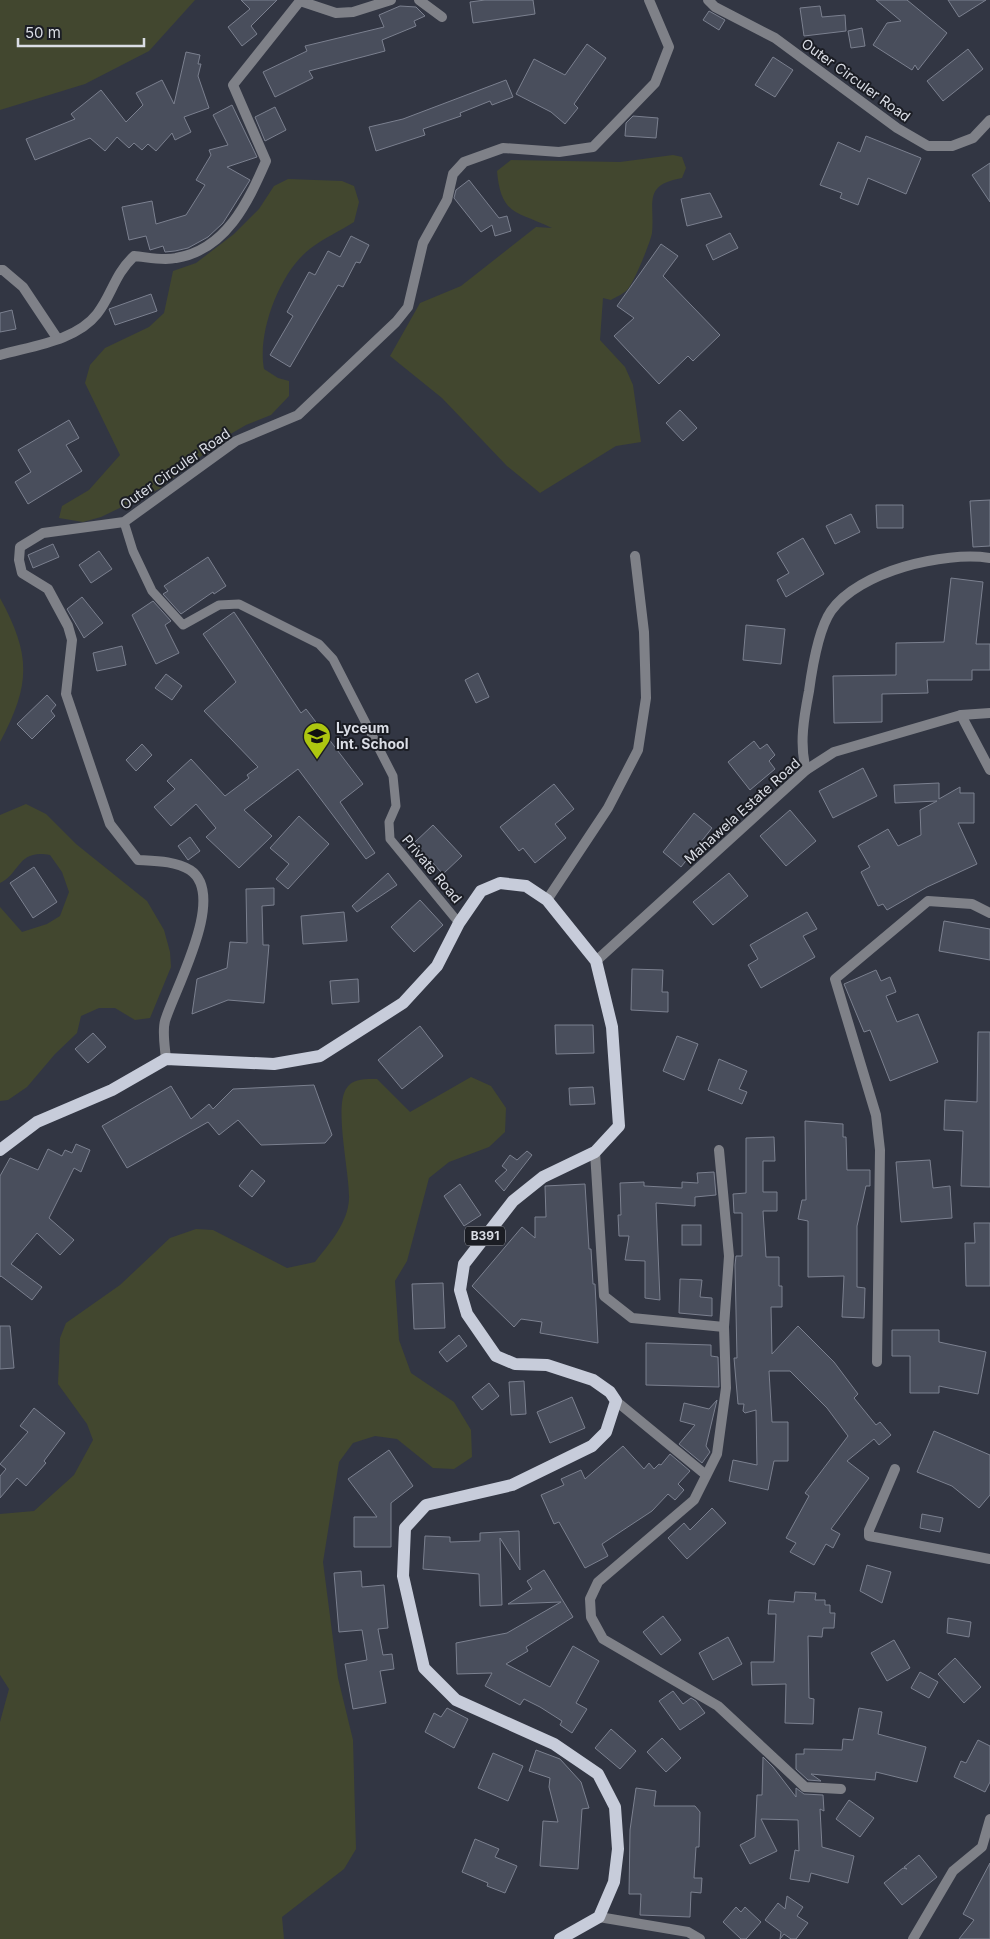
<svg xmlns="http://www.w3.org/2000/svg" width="990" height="1939" viewBox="0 0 990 1939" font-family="Inter,sans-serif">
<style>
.green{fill:#42472f}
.building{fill:#494e5c;stroke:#7b808f}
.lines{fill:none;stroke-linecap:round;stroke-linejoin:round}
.service{stroke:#7f8188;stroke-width:9}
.minor{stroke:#7f8188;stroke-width:10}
.tertiary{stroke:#7f8188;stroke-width:10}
.primary{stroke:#c7ccda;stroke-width:12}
.labels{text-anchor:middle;stroke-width:4;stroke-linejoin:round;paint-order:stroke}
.shield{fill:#1b1d24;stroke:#a1a3ab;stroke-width:1}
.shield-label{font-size:12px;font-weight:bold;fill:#dadde5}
.street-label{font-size:14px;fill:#dadde5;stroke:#1b1d24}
.poi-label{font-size:14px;font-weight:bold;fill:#dadde5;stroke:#1b1d24;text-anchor:start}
</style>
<rect width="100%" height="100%" fill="#323643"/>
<g class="green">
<polygon points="0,0 195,0 149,51 85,84 0,110"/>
<path d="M673 155 682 157 686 168 682 178C642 185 655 203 652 233 651 241 633 285 627 290 623 294 616 297 611 300L603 298 600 340 625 367 633 385 641 442 616 446 540 493 507 466 442 398 390 356 420 303 461 286 536 227 552 228C518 211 501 217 497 171L511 160 620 162Z"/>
<path d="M288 179 342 181 354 186 359 202 354 222C340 231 324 238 311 248 280 271 257 332 264 369L278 378 289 381V396L271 415 246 425 227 436 159 489 101 517 83 522 59 518 62 506 89 490 120 455 85 383 90 365 105 348 149 327 164 313 173 271 196 263 234 234 259 209 274 186Z"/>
<path d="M0 598C31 655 31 684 0 742Z"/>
<path d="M26 804 46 814 76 844 147 901 164 930 170 952 171 967 150 1018 135 1020 115 1008H99L81 1016 77 1033 55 1054 27 1087 8 1100 0 1101V907L22 932 47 924 60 916 69 892 62 872 50 855C17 849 21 873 0 883V815Z"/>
<path d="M471 1077 491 1086 506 1108 505 1132 489 1147 449 1162 429 1178 407 1261 395 1281 399 1340 411 1373 454 1402 471 1430 472 1457 454 1469 433 1468 397 1439 375 1436 353 1443 339 1462 323 1562 338 1678 353 1740 356 1849 344 1869 282 1917 284 1939H0V1722L9 1689 0 1675V1514L34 1511 74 1475 93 1440 87 1424 58 1384 60 1338 66 1323 120 1285 170 1238 196 1229 213 1230 287 1268 315 1262C329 1244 348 1223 349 1199 350 1173 334 1109 346 1089 352 1078 367 1079 377 1079L410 1112Z"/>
</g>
<g class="building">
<polygon points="241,0 277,0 251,26 257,34 242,46 228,27 250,9"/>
<polygon points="485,0 533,0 535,14 473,23 470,2"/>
<polygon points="876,0 907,0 947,33 918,70 915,65 912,70 873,45 887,23 901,21"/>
<polygon points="948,0 986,0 959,17"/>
<polygon points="400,6 416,7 425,16 414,21 416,26 382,40 385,51 309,71 313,78 275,97 263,72 307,51 305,46 384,27 379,15"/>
<polygon points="820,6 822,17 845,15 846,31 804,36 800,8"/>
<polygon points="709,11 725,20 719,30 703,20"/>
<polygon points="862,28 865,46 851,48 848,31"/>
<polygon points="587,44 606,58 574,104 578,108 565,124 551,112 516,94 534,59 565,75"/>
<polygon points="968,49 983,69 943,101 927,81"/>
<polygon points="186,52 200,55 198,64 201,64 198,76 209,108 184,117 191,132 175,140 172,133 156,151 148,144 142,150 134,143 129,148 117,137 105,151 90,138 35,160 26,139 75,119 71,114 101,90 126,122 143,105 136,93 162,80 174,104"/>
<polygon points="773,57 793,70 775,97 755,85"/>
<polygon points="506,80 513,97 492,105 490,101 460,113 461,116 423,129 425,135 376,151 369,127 403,119"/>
<polygon points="232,105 257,157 227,167 250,180 223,223 208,237 188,248 175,251 165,252 163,246 150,250 146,236 129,240 122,207 152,201 156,224 186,215 205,185 196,180 211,155 209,150 228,145 213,115"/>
<polygon points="275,107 286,130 265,141 255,117"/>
<polygon points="633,116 658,118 656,138 625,136 626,123"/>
<polygon points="866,136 921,158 906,194 868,178 858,205 840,198 842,193 820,185 838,142 860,152"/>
<polygon points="990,163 990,202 972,175"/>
<polygon points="469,180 499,218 507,216 511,231 495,236 492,225 481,232 454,198 456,190"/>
<polygon points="710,193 722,217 687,226 681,199"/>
<polygon points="730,233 738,248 713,260 706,245"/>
<polygon points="351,236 369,245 360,263 356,262 343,287 338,285 290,367 270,355 293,316 287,312 309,272 315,275 328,251 340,257"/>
<polygon points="661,244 678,256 663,276 720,335 693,361 688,356 659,384 614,336 634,318 617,306"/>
<polygon points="151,294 157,311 115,325 109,309"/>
<polygon points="12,310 16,329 0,332 0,313"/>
<polygon points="680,410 697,428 683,441 666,423"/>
<polygon points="69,420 79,438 66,445 82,471 28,504 15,482 31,472 18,450"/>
<polygon points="990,500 990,546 973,547 970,501"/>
<polygon points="876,505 903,505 903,528 877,528"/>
<polygon points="851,514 860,532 835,544 826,526"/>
<polygon points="803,538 824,574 786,597 777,580 789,573 777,553"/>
<polygon points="53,544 59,557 33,568 28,555"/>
<polygon points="99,551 112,569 91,583 79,565"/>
<polygon points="208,557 226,586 214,594 213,592 181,614 163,594 168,591 164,586"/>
<polygon points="951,578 983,582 976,644 990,644 990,670 972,670 972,680 927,680 928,693 882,694 882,722 834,723 833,676 896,675 896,643 944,642"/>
<polygon points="82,597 103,623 84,638 67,609"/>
<polygon points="153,601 171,621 165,625 179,653 156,664 132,615"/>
<polygon points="234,612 301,713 306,709 363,784 340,802 375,853 366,859 298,769 244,810 272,836 239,868 206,837 216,828 196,804 171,826 154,807 175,789 167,781 191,759 225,796 249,778 247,775 258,767 204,711 236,682 203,634"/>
<polygon points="746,625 785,629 781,664 743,660"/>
<polygon points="122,646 126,665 97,671 93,653"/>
<polygon points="478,673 489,697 476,703 465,680"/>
<polygon points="166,674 182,686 172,700 155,688"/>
<polygon points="47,695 56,705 51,711 55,716 32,739 17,724"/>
<polygon points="754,741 760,749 767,744 775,755 769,761 775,769 750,790 728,762"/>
<polygon points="142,744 152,755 136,771 126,760"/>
<polygon points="863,768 877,796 833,818 819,791"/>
<polygon points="939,783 939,799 960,787 960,793 974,793 974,823 958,823 977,864 927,887 887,910 883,904 878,906 861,872 870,867 858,846 888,829 898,846 921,835 920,810 937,801 895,803 894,785"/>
<polygon points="554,784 574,809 555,824 566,838 535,863 523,848 519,851 500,827"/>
<polygon points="790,810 816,841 786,866 760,836"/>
<polygon points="694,813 712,828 681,867 663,852"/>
<polygon points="299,816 329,844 288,889 276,879 289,864 270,848"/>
<polygon points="433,825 462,856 443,874 414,843"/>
<polygon points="190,837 200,851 188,860 178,846"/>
<polygon points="34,867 57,902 33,918 10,883"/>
<polygon points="388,873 397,885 357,912 352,906"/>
<polygon points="729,873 748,896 713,925 693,902"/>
<polygon points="274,888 274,905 262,906 263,945 269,945 264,1003 228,1000 192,1014 197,979 227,968 230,942 247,943 246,889"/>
<polygon points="420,900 443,925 414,952 391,927"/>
<polygon points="344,912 347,941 303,944 301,916"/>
<polygon points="807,912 817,929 803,936 815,957 761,988 748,965 758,959 750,945"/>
<polygon points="944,921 990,929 990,960 939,951"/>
<polygon points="632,969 663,970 662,992 668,992 668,1012 631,1010"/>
<polygon points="876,970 881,981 890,977 896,992 886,996 897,1022 918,1014 938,1062 890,1081 870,1030 864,1032 844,984"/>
<polygon points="358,979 359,1002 332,1004 330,981"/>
<polygon points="555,1025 593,1025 594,1053 556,1054"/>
<polygon points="420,1026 443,1056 402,1089 378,1060"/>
<polygon points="978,1032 990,1032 990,1187 961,1186 963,1131 944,1130 945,1100 977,1102"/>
<polygon points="93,1033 106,1047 88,1063 75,1049"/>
<polygon points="677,1036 698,1044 684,1080 663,1071"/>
<polygon points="719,1059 747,1071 739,1089 747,1092 742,1104 708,1090"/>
<polygon points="314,1085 332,1135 325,1143 261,1145 238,1120 219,1135 208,1122 127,1168 102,1126 171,1086 191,1119 209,1104 213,1109 233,1089"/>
<polygon points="593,1087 595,1104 570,1105 569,1088"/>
<polygon points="805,1121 843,1124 843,1137 846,1137 847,1170 870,1170 870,1186 866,1186 857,1226 857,1287 865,1288 864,1318 842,1317 844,1276 808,1277 808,1221 798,1219 802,1200 806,1200"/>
<polygon points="774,1137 775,1161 763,1161 763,1192 777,1192 777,1211 763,1211 766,1257 779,1257 779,1286 782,1286 782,1307 771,1307 772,1354 798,1326 834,1362 858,1394 854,1398 876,1425 880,1422 891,1435 879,1445 874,1439 847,1461 869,1478 831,1529 840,1534 833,1548 826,1544 814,1565 790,1552 796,1543 786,1538 809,1496 805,1493 848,1436 827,1408 790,1371 769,1371 772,1422 788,1422 788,1461 774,1461 768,1490 729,1481 733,1460 757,1465 756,1410 745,1413 743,1411 744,1404 738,1404 734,1358 737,1358 735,1265 736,1256 742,1256 742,1213 734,1213 733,1194 746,1193 746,1138"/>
<polygon points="76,1144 90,1150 81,1172 74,1168 49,1218 74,1240 60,1255 37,1233 11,1264 42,1287 32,1300 1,1276 0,1277 0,1176 10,1158 38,1170 48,1149 62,1156 65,1150 72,1153"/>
<polygon points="527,1151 532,1155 504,1191 495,1181 507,1170 502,1166 510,1155 517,1160"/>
<polygon points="930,1160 933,1188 950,1186 952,1218 901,1222 896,1162"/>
<polygon points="252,1170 265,1181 252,1197 239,1186"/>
<polygon points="714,1172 716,1195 695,1197 695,1206 656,1203 660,1300 645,1298 645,1261 625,1260 629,1236 619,1236 618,1215 621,1215 620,1183 644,1182 644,1186 682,1188 682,1182 698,1183 697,1173"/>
<polygon points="460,1184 481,1215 464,1226 444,1196"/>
<polygon points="585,1184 589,1249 591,1249 593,1284 595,1284 598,1343 540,1333 542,1322 521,1319 514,1327 472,1286 522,1227 535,1238 535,1217 546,1217 545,1186"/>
<polygon points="974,1223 990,1223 990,1286 966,1286 965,1243 975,1243"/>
<rect x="682" y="1225" width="19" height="20"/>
<polygon points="680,1279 702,1280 700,1297 712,1298 712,1316 679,1313"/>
<polygon points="443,1283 445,1328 414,1329 412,1284"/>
<polygon points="0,1326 10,1326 14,1368 0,1369"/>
<polygon points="892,1330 939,1330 939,1342 986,1352 978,1394 939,1386 939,1393 910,1393 910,1356 892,1356"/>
<polygon points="459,1335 467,1346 447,1362 439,1352"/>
<polygon points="646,1343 711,1345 711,1356 718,1357 719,1387 646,1385"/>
<polygon points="524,1381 526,1414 511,1415 509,1382"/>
<polygon points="489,1383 499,1396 482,1410 472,1397"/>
<polygon points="572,1397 585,1428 550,1443 537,1412"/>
<polygon points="717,1400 706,1446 710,1452 702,1463 679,1444 695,1425 680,1421 684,1403 709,1409"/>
<polygon points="34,1408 65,1433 44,1461 46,1463 26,1486 17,1478 0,1498 0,1476 6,1469 0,1464 28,1432 20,1426"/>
<polygon points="934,1431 990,1455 990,1495 979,1508 952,1486 917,1472"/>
<polygon points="623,1446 644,1469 649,1463 654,1469 659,1464 661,1465 670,1454 690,1471 678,1484 684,1490 675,1500 668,1494 652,1511 602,1544 608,1556 585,1568 559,1522 554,1524 541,1495 564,1485 561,1479 581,1470 585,1479"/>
<polygon points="389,1450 413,1486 391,1503 391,1547 354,1547 354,1517 377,1517 348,1479"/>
<polygon points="712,1508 726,1523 687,1559 668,1538 684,1523 690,1530"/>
<polygon points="922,1514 943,1518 940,1532 920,1528"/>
<polygon points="519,1531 520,1570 500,1538 502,1605 480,1606 479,1574 423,1569 425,1536 450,1537 450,1542 480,1541 480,1533"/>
<polygon points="867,1565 891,1572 882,1603 860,1591"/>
<polygon points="544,1570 573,1617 526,1647 528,1651 506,1664 550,1687 573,1646 599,1661 576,1703 587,1709 572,1733 560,1725 562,1721 540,1707 524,1699 520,1705 485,1686 492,1673 457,1674 456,1643 507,1633 561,1602 508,1604 532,1589 527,1581"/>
<polygon points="361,1571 362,1587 384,1585 388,1628 378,1629 383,1655 392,1654 394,1669 380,1671 386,1703 353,1709 345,1664 367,1660 362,1630 339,1632 334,1573"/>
<polygon points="795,1592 816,1593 815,1600 825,1600 825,1605 830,1605 830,1613 835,1613 834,1628 823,1628 822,1637 808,1636 809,1698 814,1699 813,1724 785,1723 786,1684 752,1685 751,1662 774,1662 776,1614 768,1614 769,1600 794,1602"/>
<polygon points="663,1616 681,1640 661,1655 643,1632"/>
<polygon points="948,1618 971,1622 969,1637 947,1633"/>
<polygon points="728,1637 742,1664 713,1680 699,1653"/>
<polygon points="894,1640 910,1668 887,1681 871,1653"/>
<polygon points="955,1658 981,1687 964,1703 938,1674"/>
<polygon points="920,1672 938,1682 929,1698 911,1688"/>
<polygon points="673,1691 683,1704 691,1698 696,1701 705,1713 680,1730 659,1701"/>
<polygon points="447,1708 468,1719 454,1748 425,1732 434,1713 441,1717"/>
<polygon points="859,1708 882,1712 878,1734 926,1747 917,1782 876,1772 875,1780 811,1774 821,1781 808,1780 796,1769 796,1754 804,1754 804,1749 842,1750 843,1739 853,1740"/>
<polygon points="611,1729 636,1751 620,1769 595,1748"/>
<polygon points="662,1738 681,1758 666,1772 647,1752"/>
<polygon points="978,1740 990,1746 990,1782 985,1792 954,1777 961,1761 966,1763"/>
<polygon points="536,1750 560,1759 581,1782 589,1808 582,1809 578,1869 540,1866 543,1821 558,1822 549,1787 550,1778 529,1771"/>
<polygon points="493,1753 523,1766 508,1801 478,1788"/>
<polygon points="763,1757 773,1767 796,1797 796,1788 804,1794 823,1795 824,1811 820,1809 822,1847 854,1856 848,1883 811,1873 809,1882 790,1879 795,1850 799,1851 798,1820 761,1819 777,1851 750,1864 740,1845 755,1837 757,1795 762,1795"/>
<polygon points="636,1788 656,1791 654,1806 695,1806 700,1812 699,1847 696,1847 694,1878 702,1878 701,1893 691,1892 690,1917 640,1915 641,1894 629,1894 630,1830"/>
<polygon points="849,1800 874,1818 860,1837 836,1819"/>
<polygon points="475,1839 499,1849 495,1857 517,1866 505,1893 487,1886 488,1883 462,1872"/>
<polygon points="919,1855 937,1877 902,1905 884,1883 903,1868 907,1869 904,1867"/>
<polygon points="990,1863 990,1939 959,1939 974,1920 963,1914"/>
<polygon points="787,1896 803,1907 797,1916 808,1923 796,1939 791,1939 784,1934 780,1939 781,1932 765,1920 778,1903 785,1909"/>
<polygon points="736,1907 741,1912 745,1907 761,1922 746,1939 741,1939 723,1922"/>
</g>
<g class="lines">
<polyline class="service" points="124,522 133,551 152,591 183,625 219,605 239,604 319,644 333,659 393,776 396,806 389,822 390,839 459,923"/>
<g class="minor">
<polyline points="419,0 442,17"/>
<polyline points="300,1 336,13 353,12 391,0"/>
<polyline points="0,270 3,270 23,287 57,338"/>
<path d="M0 355C31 346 76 341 97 314 112 295 114 275 134 256 147 257 163 261 176 258 226 250 248 202 266 161L233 85 300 1 303 0"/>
<polyline points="961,715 990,770"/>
<path d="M806 770C799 744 804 717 809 691 812 669 818 630 831 611 859 571 944 551 990 558"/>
<polyline points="547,900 608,808 638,750 646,698 644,632 635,556"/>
<polyline points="596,961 806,770 834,752 961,715 990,713"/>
<polyline points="719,1150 729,1256 724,1327 726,1388 717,1454 694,1500 598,1582 590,1599 591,1617 603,1639 718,1706 805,1787 841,1789"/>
<polyline points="595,1152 604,1296 632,1318 724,1327"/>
<polyline points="877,1362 880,1150 876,1115 835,979 928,901 972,904 990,913"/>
<polyline points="616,1401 706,1475"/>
<polyline points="895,1469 869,1530 869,1536 990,1559"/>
<polyline points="599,1917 688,1932 700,1939"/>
<polyline points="913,1939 953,1871 982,1847 990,1819"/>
</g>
<g class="tertiary">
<polyline points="708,0 715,7 775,38 897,128 928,146 952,146 973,138 990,120"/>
<path d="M166 1059C165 1047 162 1032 165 1021 174 990 228 895 190 870 175 861 156 861 138 860L110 824 66 694 72 640 68 626 48 589 22 573 19 560 20 547 43 533 124 522 236 441 298 415 396 322 408 307 423 243 447 200 453 174 464 162 503 148 559 152 593 147 655 83 669 47 649 0"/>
</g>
<polyline class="primary" points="0,1150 37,1122 112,1090 166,1059 274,1064 320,1056 403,1003 437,966 459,923 481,891 500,883 526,886 547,900 596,961 612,1027 619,1126 595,1152 543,1177 513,1201 464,1264 460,1290 467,1314 496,1356 515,1364 547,1365 593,1380 610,1392 616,1401 606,1432 592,1446 512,1485 426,1505 405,1528 403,1576 424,1668 456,1700 554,1744 598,1774 615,1807 618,1849 614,1882 599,1917 560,1939"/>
</g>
<defs>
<g id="school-pin" transform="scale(1.4375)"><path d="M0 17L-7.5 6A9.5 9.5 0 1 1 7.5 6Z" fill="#adc610" stroke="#1b1d24"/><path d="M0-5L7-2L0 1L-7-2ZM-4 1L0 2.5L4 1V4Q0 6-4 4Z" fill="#111"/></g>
</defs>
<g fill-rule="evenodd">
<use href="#school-pin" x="317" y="736"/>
</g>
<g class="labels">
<rect class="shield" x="465" y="1226.5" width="40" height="19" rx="4"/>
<g class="shield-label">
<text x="485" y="1240">B391</text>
</g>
<g class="street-label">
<text transform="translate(856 80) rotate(36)" y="5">Outer Circuler Road</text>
<text transform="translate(175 469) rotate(-35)" y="5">Outer Circuler Road</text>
<text transform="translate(742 811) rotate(-42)" y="5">Mahawela Estate Road</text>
<text transform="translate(432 869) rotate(50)" y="5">Private Road</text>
</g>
<g class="poi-label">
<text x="336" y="733">Lyceum<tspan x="336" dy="16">Int. School</tspan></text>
</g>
</g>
<path d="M18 38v8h126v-8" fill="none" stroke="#dadde5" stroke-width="2.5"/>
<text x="25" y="38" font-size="15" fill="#dadde5" stroke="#1b1d24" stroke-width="4" paint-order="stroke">50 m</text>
</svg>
